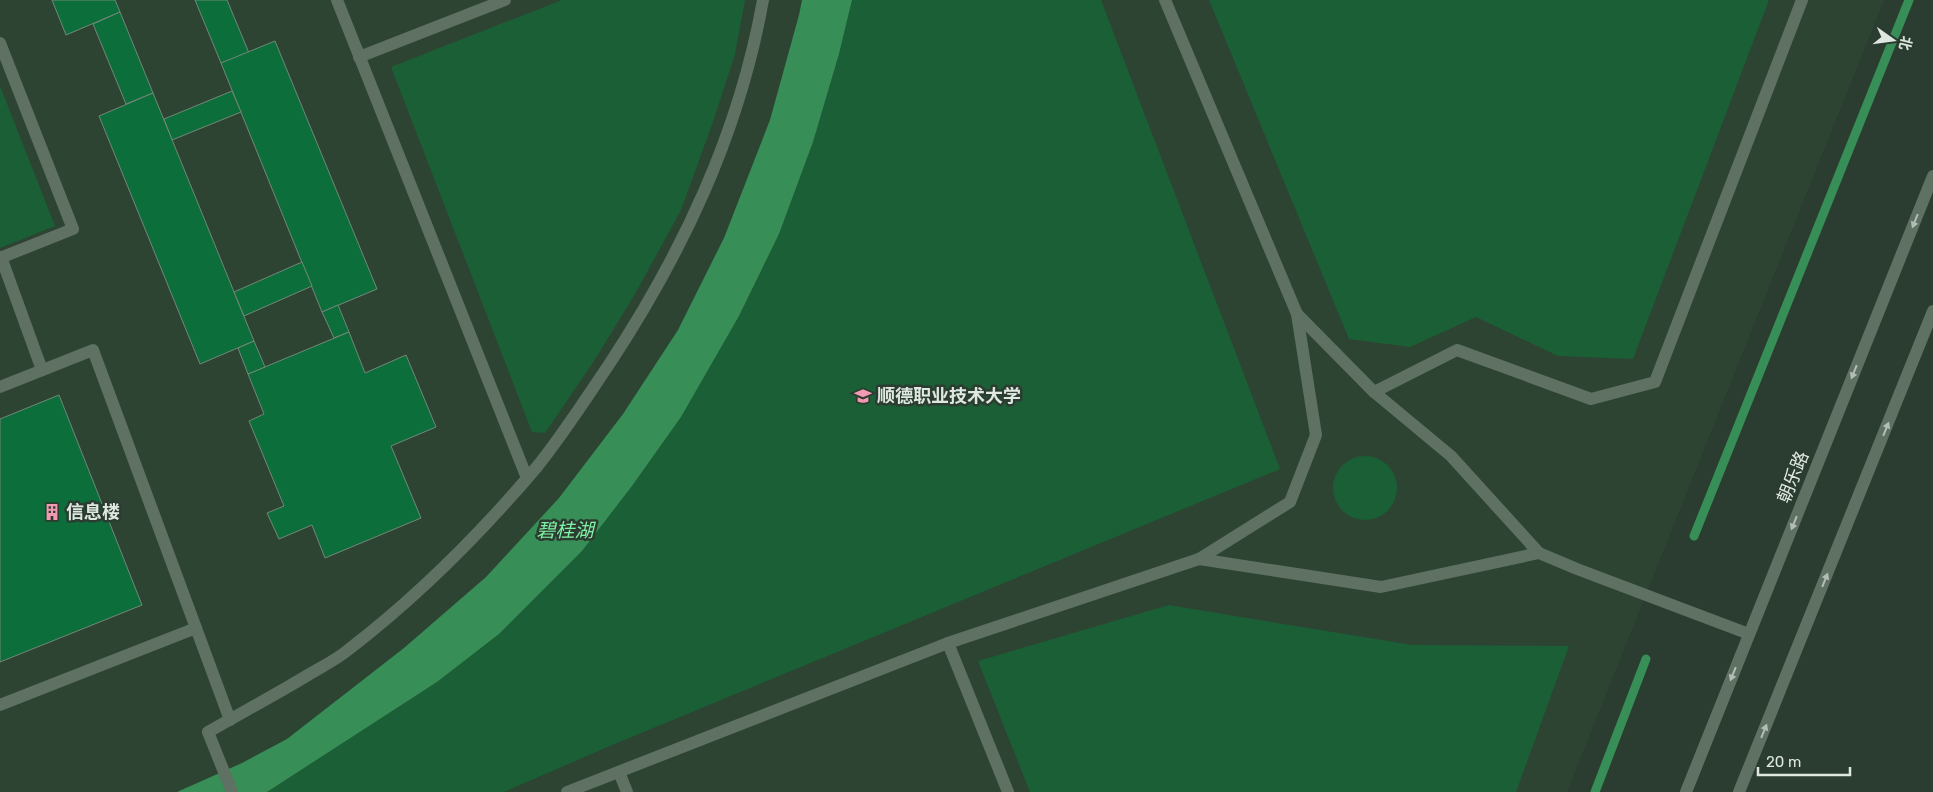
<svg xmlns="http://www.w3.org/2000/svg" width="1933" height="792" viewBox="0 0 1933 792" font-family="Rubik,'Noto Sans SC',sans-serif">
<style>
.built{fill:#2d4433}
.green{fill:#1b5f36}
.water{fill:#378e57}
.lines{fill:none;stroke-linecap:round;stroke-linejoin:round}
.stream{stroke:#378e57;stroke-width:9}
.building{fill:#0c6f3b;stroke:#748779}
.service{stroke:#5f7163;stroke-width:12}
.pedestrian{stroke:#5f7163;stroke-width:12}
.minor{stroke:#5f7163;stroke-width:12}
.tertiary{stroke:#5f7163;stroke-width:12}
.oneway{fill:#b2beb4}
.labels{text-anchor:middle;stroke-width:5;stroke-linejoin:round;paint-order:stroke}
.poi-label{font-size:18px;font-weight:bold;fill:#dee8e0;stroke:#2b3c30;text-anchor:start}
.street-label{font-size:18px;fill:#dee8e0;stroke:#2b3c30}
.water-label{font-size:19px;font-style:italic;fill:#80f1a5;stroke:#2b3c30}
</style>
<rect width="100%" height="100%" fill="#2b3c30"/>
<polygon class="built" points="0,0 1884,0 1567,792 0,792"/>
<g class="green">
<polygon points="562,0 745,0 735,54 713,122 681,210 635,294 594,361 545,433 532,432 391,67"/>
<polygon points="852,0 1101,0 1280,469 612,745 504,792 267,792 437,682 499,634 582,551 632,486 681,417 739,316 779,234 813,142 839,54"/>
<polygon points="1209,0 1769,0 1633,359 1558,356 1476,317 1410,347 1349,339"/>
<polygon points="0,86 55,226 0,248"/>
<circle cx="1365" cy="488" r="32"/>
<polygon points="1169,605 1412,645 1569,646 1516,792 1030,792 978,661"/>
</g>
<polygon class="water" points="802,0 852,0 839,54 813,142 779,234 739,316 681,417 632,486 582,551 499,634 437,682 267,792 177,792 242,763 287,739 404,648 486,577 559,498 623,414 678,330 724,238 770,120 799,15"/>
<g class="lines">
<g class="stream">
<polyline points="1694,536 1909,0"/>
<polyline points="1595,792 1646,659"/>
</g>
</g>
<g class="building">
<polygon points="52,0 115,0 120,12 66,35"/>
<polygon points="195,0 227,0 249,53 221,63"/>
<polygon points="120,12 153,93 126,104 93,24"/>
<polygon points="275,41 377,289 322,312 221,63"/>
<polygon points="232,91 241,112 172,140 164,119"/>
<polygon points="153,93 254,341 200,364 99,116"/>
<polygon points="302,262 312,286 244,316 234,292"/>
<polygon points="338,305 349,332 334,338 322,312"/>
<polygon points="349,332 365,373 406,355 436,427 391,446 421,518 325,558 312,525 279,539 267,513 284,506 249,421 264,414 248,374"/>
<polygon points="254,341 265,367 248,374 238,348"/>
<polygon points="59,395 142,605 0,662 0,419"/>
</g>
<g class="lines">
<g class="service">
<polyline points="337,0 527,478"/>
<polyline points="359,57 505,0"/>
<polyline points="1374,392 1457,350 1591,399 1655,382 1802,0"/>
<polyline points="948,643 1008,792"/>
<polyline points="0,705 196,628 230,720"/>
<polyline points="619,772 627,792"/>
<path d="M232 792 208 732C241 713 275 695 308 675 321 667 336 660 348 650 417 597 480 534 536 468 562 436 585 400 608 366 682 254 739 134 763 0"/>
</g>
<g class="pedestrian">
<polyline points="0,43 73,229 0,258"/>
<polyline points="1,257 42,370"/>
<polyline points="0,387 93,350 196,628"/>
</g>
<g class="minor">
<polyline points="1539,553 1577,569 1749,634"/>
<polyline points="1199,559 1381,587 1539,553 1451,456 1374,392 1297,314"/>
<polyline points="567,792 948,643 1199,559 1290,502 1316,435 1297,314 1165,0"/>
</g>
<g class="tertiary">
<polyline points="1686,792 1933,176"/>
<polyline points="1739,792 1933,311"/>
</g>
</g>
<defs><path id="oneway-solid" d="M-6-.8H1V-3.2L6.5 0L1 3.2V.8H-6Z" transform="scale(1.25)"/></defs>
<g class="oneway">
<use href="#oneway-solid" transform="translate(1915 221) rotate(112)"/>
<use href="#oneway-solid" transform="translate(1854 372) rotate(112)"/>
<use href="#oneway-solid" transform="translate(1886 429) rotate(-68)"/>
<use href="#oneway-solid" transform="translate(1794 523) rotate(112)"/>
<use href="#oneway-solid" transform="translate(1825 580) rotate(-68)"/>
<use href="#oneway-solid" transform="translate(1733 674) rotate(112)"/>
<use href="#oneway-solid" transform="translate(1764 731) rotate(-68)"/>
</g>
<defs>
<g id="university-bare" transform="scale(1.35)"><path d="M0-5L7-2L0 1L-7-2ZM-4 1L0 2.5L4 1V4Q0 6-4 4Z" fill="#f19ab1" stroke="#2b3c30" stroke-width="2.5" paint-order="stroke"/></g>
<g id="building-bare" transform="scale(1.35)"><path d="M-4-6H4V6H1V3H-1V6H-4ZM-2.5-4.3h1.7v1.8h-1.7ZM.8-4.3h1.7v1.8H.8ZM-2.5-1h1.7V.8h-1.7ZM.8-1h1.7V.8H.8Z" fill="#f19ab1" stroke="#2b3c30" stroke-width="2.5" paint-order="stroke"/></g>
</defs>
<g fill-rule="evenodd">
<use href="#university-bare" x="863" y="396"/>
<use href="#building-bare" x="52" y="512"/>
</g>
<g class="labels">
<g class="poi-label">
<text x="877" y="402">顺德职业技术大学</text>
<text x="66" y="518">信息楼</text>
</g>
<g class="street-label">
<text transform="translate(1793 477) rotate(-68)" y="6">朝乐路</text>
</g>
<g class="water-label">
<text x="565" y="537">碧桂湖</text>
</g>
</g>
<g transform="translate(1893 40) rotate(104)" stroke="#2b3c30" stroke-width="4" paint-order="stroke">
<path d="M0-4L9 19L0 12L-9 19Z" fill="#dee8e0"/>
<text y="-8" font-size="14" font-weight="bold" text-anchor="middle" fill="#dee8e0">北</text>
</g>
<path d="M1758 767v8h92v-8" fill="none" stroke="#dee8e0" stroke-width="2.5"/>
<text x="1766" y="767" font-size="15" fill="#dee8e0" stroke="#2b3c30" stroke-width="4" paint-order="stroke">20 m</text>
</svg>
